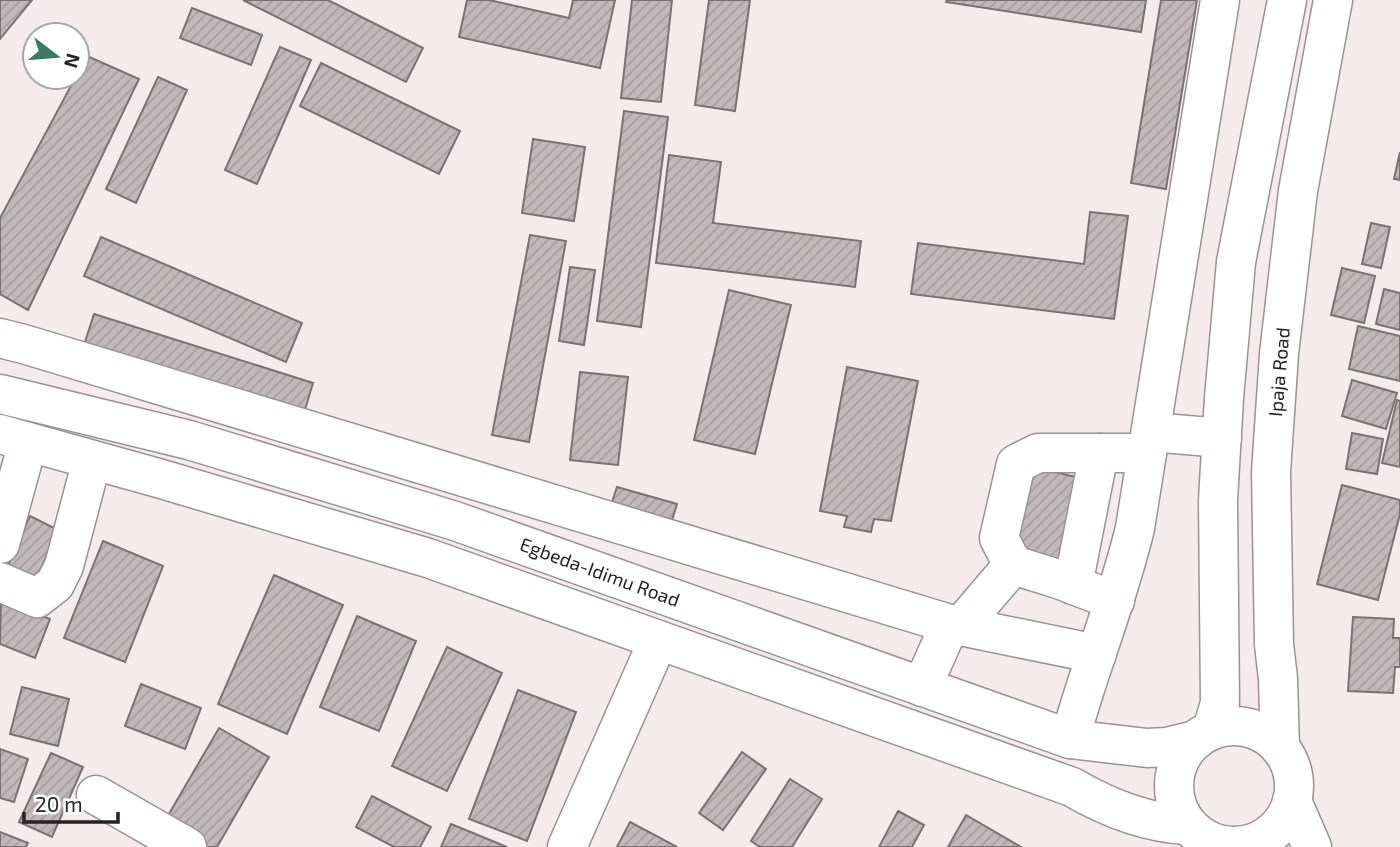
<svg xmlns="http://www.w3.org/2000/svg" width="1400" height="847" viewBox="0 0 1400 847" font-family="'Exo 2',sans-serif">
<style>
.building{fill:url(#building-hatch);stroke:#7a7274;stroke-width:2}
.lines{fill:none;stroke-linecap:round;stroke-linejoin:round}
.minor-casing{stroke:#9b9294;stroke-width:41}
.major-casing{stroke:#9b9294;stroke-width:41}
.minor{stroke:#fff;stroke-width:38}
.major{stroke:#fff;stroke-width:38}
.labels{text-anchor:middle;stroke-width:7;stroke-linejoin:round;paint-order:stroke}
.street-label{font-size:19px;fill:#262324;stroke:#fff}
</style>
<defs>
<pattern id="building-hatch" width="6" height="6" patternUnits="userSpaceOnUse" patternTransform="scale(1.75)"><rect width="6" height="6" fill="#c1b8ba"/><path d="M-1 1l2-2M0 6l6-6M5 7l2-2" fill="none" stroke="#a69ea0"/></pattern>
</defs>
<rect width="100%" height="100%" fill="#f5ebed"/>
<g class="building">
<polygon points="0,0 32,0 0,39"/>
<polygon points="243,0 328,0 423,48 406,82"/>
<polygon points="467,0 489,0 569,18 573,0 615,0 600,68 459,37"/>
<polygon points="632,0 672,0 661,102 621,98"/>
<polygon points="709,0 750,0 735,111 695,105"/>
<polygon points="947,0 1146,0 1141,32 946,2"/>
<polygon points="1161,0 1197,0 1166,189 1131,183"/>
<polygon points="192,8 262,35 251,65 180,38"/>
<polygon points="280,47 311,60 257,184 225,170"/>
<polygon points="87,56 139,79 28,310 0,294 0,218"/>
<polygon points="321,63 460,131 439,174 300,106"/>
<polygon points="158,77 187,90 136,203 106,189"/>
<polygon points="624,111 668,117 641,327 597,321"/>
<polygon points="533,139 585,147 574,221 522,213"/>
<polygon points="1400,152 1400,180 1394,179"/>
<polygon points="669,155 721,162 713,223 861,241 855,287 656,263"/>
<polygon points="1090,212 1128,216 1114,319 911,294 918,243 1084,264"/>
<polygon points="1371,223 1390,227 1381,268 1362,264"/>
<polygon points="530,235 566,241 529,442 492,435"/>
<polygon points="101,237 302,323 286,362 84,276"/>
<polygon points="570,267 595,270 584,345 559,341"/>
<polygon points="1342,268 1375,276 1364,323 1331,315"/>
<polygon points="1384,289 1400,293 1400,330 1376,324"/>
<polygon points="729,290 791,305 755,454 694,440"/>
<polygon points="94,314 313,383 304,413 84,345"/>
<polygon points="1358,326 1400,336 1400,381 1349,369"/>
<polygon points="847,367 918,381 891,521 874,519 871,532 844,527 847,516 820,511"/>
<polygon points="580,372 628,377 618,465 570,460"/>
<polygon points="1352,380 1397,393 1386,429 1342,416"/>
<polygon points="1397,400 1400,401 1400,467 1382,463"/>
<polygon points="1352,433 1383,439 1377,474 1346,469"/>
<polygon points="1032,467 1085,479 1066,562 1013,550"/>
<polygon points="1342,485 1400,500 1400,514 1378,600 1317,584"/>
<polygon points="617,487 677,504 672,520 612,502"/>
<polygon points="30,516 58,530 31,592 2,579"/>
<polygon points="103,541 163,566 125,662 64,638"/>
<polygon points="274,575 343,605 287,734 218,704"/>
<polygon points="1,599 50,619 35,658 0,644"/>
<polygon points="357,616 416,641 379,731 320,707"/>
<polygon points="1353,617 1394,619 1393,638 1400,638 1400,667 1395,667 1393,693 1348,691"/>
<polygon points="447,647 502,673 447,791 392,766"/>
<polygon points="141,684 201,708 185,749 125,726"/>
<polygon points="22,687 69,699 58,746 10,734"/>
<polygon points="518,690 576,712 527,841 469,819"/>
<polygon points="219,728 269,757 217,847 199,847 162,826"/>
<polygon points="0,749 28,759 14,802 0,798"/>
<polygon points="742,752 766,769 723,830 699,813"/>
<polygon points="51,753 83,767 52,837 19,822"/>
<polygon points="790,779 822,799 792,847 760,847 751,841"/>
<polygon points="372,796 431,827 420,847 394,847 356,827"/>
<polygon points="898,811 924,825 912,847 879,847"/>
<polygon points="966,815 1021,847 948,847"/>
<polygon points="630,822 677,847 617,847"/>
<polygon points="451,824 507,847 441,847"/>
<polygon points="0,832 28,843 26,847 0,847"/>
</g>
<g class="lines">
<g class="minor-casing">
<g id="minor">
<polyline points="0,338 27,345 950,624 1097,654"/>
<polyline points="1151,432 1222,438"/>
<polyline points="0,544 28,442"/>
<polyline points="0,582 37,598 55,584 64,566 92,460"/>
<polyline points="1073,585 1099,453"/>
<polyline points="1115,601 1058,579 1013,565 999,538 1016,464 1038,453 1147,453"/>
<polyline points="961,626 1013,565"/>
<polyline points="922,687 950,624"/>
<path d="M1070 739C1089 668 1118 600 1135 528L1220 0"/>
<polyline points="96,795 187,847"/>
<polyline points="567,847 658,641"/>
</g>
</g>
<g class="major-casing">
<g id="major">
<polyline points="0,394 189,440 455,521 1070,739 1147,748 1167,747 1196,740"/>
<path d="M0 434 158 478 428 558 1072 787C1108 808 1146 823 1187 825"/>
<circle cx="1234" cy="786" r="60"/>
<polyline points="1212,730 1220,703 1218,500 1224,398 1236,262 1287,0"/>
<polyline points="1280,748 1278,679 1274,644 1271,472 1279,354 1298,191 1333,0"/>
<polyline points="1292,801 1312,847"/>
</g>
</g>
<use href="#minor" class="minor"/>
<use href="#major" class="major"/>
</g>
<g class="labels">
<g class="street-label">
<text transform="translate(1279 372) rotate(-85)" y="7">Ipaja Road</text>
<text transform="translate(600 572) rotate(20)" y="7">Egbeda-Idimu Road</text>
</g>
</g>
<g transform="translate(56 56) rotate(106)"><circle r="33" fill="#ffffff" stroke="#a8a7a7" stroke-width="2"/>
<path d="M0-5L12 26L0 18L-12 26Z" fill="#3b7965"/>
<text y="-10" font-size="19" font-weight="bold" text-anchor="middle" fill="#262324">N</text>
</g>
<path d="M24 812v10h94v-10" fill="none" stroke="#262324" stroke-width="3.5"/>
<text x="35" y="812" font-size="21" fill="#262324" stroke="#ffffff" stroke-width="5" paint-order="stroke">20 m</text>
</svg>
